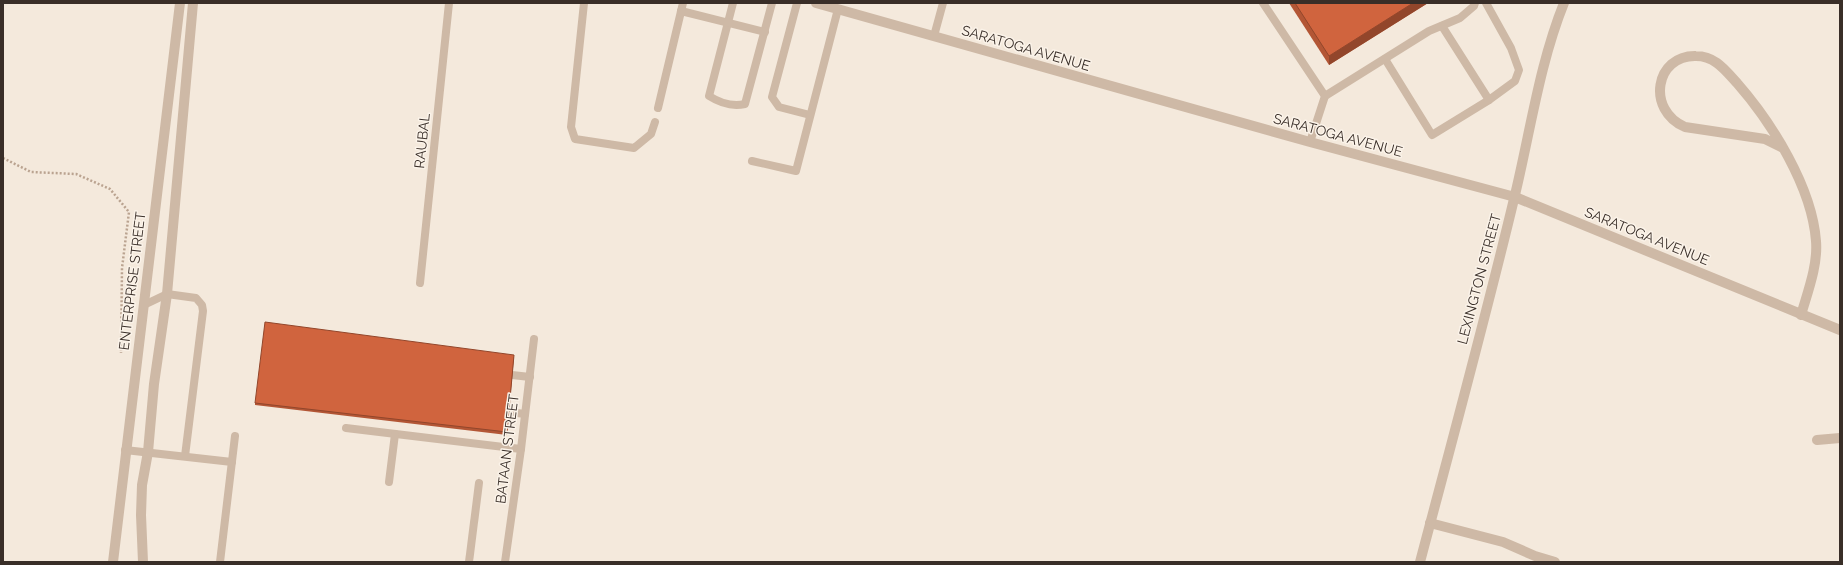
<svg xmlns="http://www.w3.org/2000/svg" width="1843" height="565" viewBox="0 0 1843 565" font-family="Raleway,sans-serif">
<style>
.lines{fill:none;stroke-linecap:round;stroke-linejoin:round}
.path{stroke:#baa390;stroke-width:2.5;stroke-dasharray:2 2;stroke-linecap:butt}
.service{stroke:#ceb9a6;stroke-width:8}
.minor{stroke:#ceb9a6;stroke-width:10}
.tertiary{stroke:#ceb9a6;stroke-width:10}
.wall{fill:#b35635}
.shaded-wall{fill:#92462b}
.building{fill:#d0643e;stroke:#92462b}
.labels{text-anchor:middle;stroke-width:3;stroke-linejoin:round;paint-order:stroke}
.street-label{font-size:14px;fill:#392e28;stroke:#fbf3e9}
</style>
<rect width="100%" height="100%" fill="#f4e9dc"/>
<g class="lines">
<polyline class="path" points="3,158 31,172 76,174 110,189 129,212 122,268 121,353"/>
<g class="service">
<polyline points="584,3 571,127 575,139 634,148 651,134 655,122"/>
<path d="M733 3 709 96C720 103 732 107 745 104L772 3"/>
<polyline points="797,3 772,97 779,107 810,115"/>
<polyline points="1263,3 1325,96 1310,142"/>
<polyline points="681,11 765,32"/>
<polyline points="1442,26 1489,100"/>
<polyline points="934,36 943,3"/>
<polyline points="1385,59 1432,135 1489,100 1515,81 1519,70 1511,48 1486,3"/>
<polyline points="1325,96 1429,31 1460,18 1474,6 1475,3"/>
<polyline points="658,108 683,3"/>
<polyline points="752,161 796,171 838,9"/>
<polyline points="420,283 449,3"/>
<polyline points="144,305 167,294 196,298 202,305 203,311 185,456"/>
<polyline points="512,375 530,377"/>
<polyline points="509,412 525,414"/>
<polyline points="346,428 521,449"/>
<polyline points="125,450 232,462"/>
<polyline points="389,482 395,434"/>
<polyline points="220,562 235,436"/>
<polyline points="469,562 479,483"/>
<polyline points="505,562 521,449 534,339"/>
</g>
<g class="minor">
<polyline points="816,3 1310,142 1515,197 1840,330"/>
<path d="M1783 148 1765 139 1685 127C1646 110 1655 55 1696 56 1715 56 1725 70 1737 83 1772 123 1812 187 1816 241 1818 265 1808 291 1801 315"/>
<polyline points="1817,440 1840,438"/>
<polyline points="1430,523 1503,542 1535,556 1555,562"/>
<path d="M1420 562C1452 441 1485 320 1514 199 1530 134 1539 65 1564 3"/>
</g>
<g class="tertiary">
<polyline points="113,562 180,3"/>
<polyline points="143,562 141,515 142,485 148,452 154,384 167,294 193,3"/>
</g>
</g>
<g class="wall">
<polygon points="1289,3 1428,3 1329,65"/>
<polygon points="514,357 507,435 255,405 255,403"/>
</g>
<polygon class="shaded-wall" points="1413,3 1428,3 1329,65 1329,56"/>
<g class="building">
<polygon points="1295,3 1413,3 1329,56"/>
<polygon points="265,322 514,355 507,432 255,403"/>
</g>
<g class="labels">
<g class="street-label">
<text transform="translate(1026 48) rotate(16)" y="5">SARATOGA AVENUE</text>
<text transform="translate(1338 135) rotate(15)" y="5">SARATOGA AVENUE</text>
<text transform="translate(422 141) rotate(-84)" y="5">RAUBAL</text>
<text transform="translate(1647 236) rotate(22)" y="5">SARATOGA AVENUE</text>
<text transform="translate(1479 279) rotate(-75)" y="5">LEXINGTON STREET</text>
<text transform="translate(132 281) rotate(-83)" y="5">ENTERPRISE STREET</text>
<text transform="translate(507 449) rotate(-83)" y="5">BATAAN STREET</text>
</g>
</g>
<rect width="1843" height="565" fill="none" stroke="#392e28" stroke-width="8"/>
</svg>
